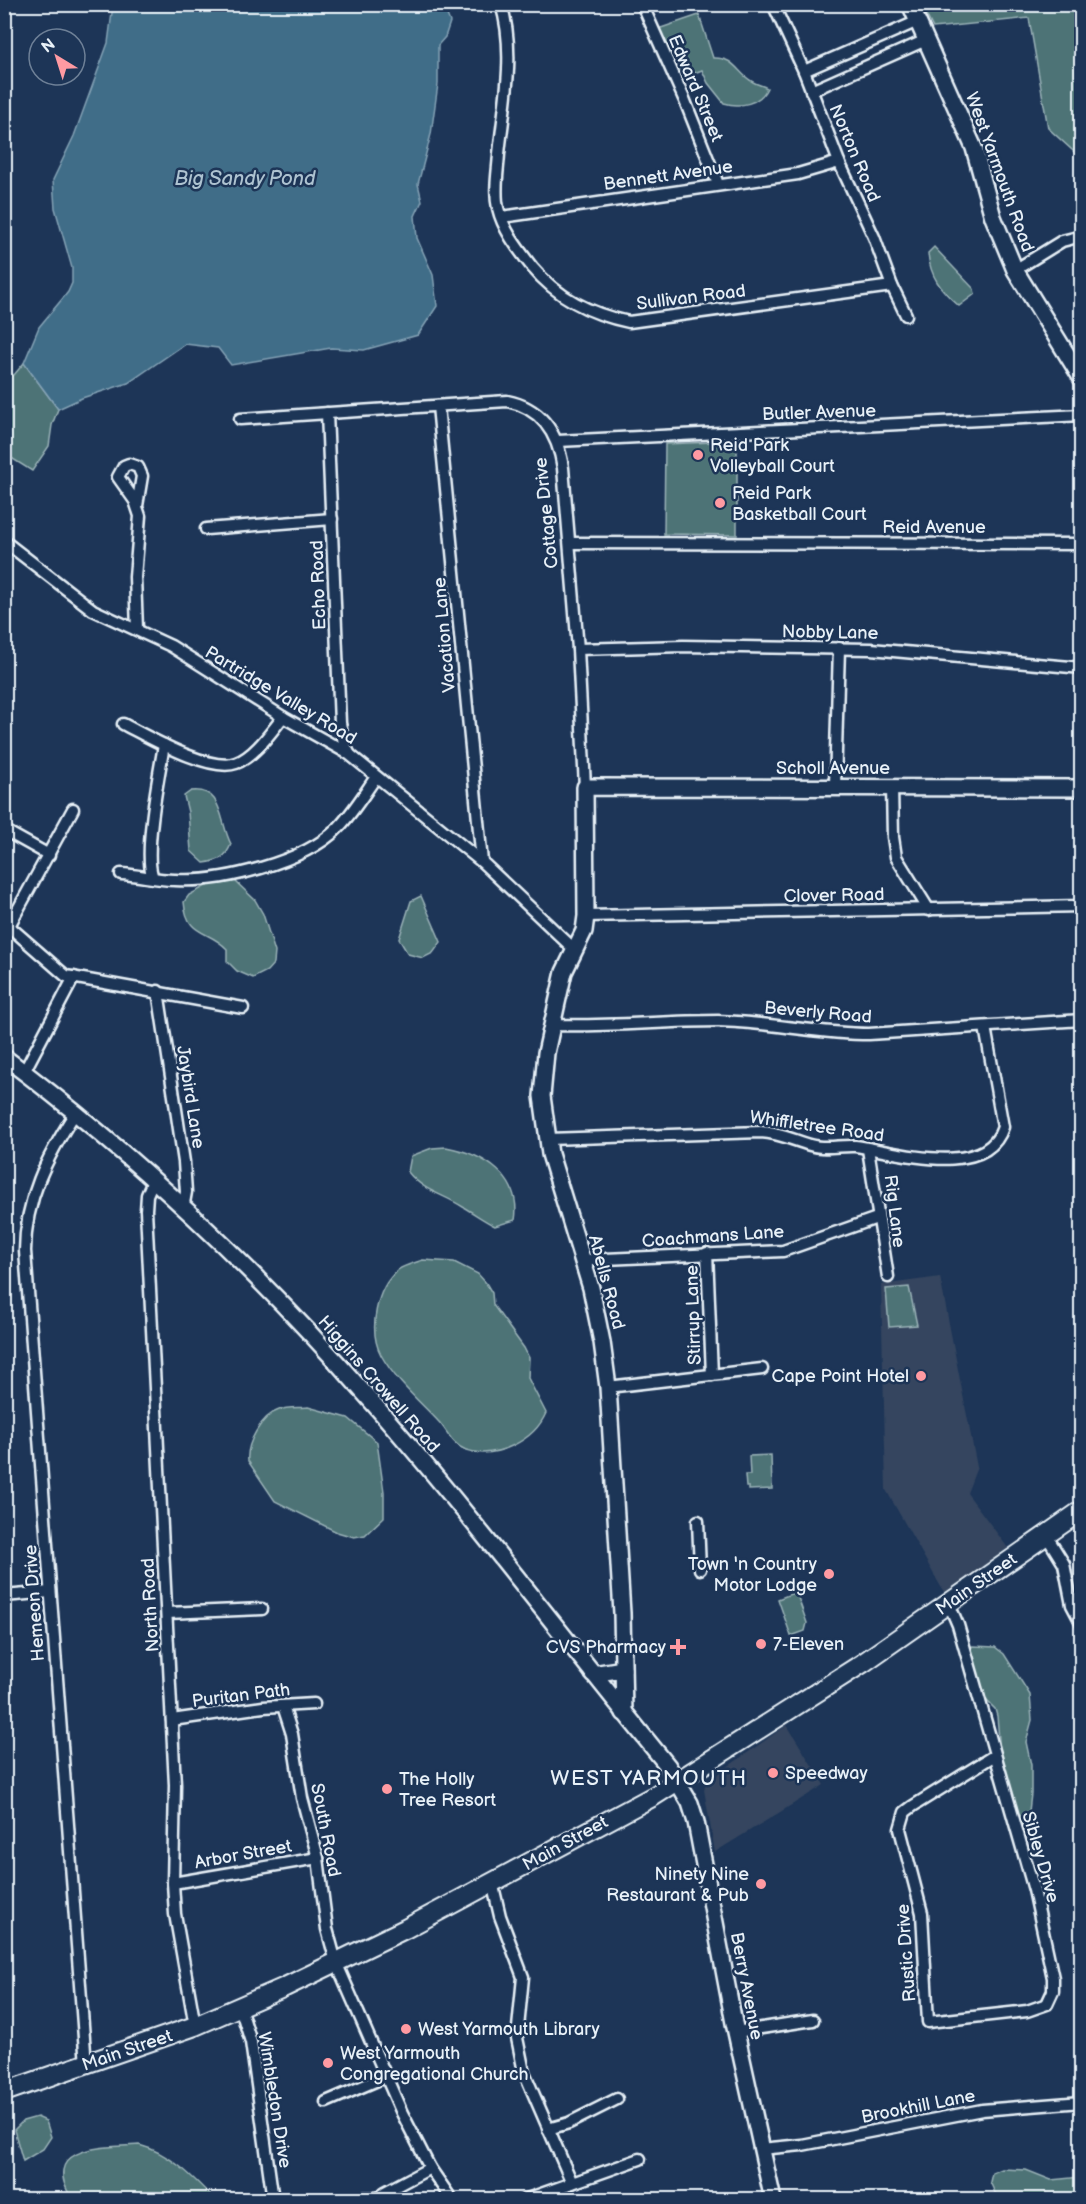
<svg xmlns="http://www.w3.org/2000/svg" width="1086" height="2204" viewBox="0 0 1086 2204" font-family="'Balsamiq Sans',sans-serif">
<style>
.built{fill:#34455f}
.green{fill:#4d7376;stroke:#9ab2b7;stroke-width:1.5}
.water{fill:#416d88;stroke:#84a2b5;stroke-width:1.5}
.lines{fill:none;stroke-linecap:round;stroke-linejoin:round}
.street-casing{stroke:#e8f1f8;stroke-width:15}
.secondary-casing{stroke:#e8f1f8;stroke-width:20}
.primary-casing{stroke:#e8f1f8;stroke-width:22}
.street{stroke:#1d3557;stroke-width:10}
.secondary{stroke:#1d3557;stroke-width:15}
.primary{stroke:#1d3557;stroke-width:18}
.poi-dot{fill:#ff9aa2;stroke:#1d3557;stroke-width:2}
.labels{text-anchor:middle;stroke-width:5;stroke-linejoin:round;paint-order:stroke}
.street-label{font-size:18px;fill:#e8f1f8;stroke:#1d3557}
.poi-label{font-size:18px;fill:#e8f1f8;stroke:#1d3557;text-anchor:start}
.water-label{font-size:20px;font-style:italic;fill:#aec3d1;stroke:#1d3557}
.quarter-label{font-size:21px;letter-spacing:1.5px;fill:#e8f1f8;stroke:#1d3557}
</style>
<rect width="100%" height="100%" fill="#1d3557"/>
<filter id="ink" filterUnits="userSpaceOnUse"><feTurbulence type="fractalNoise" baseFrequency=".0167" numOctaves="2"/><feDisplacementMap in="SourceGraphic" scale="12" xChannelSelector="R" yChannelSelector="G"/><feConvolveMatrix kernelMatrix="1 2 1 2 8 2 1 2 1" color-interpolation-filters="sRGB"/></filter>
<g filter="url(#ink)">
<g class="built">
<polygon points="940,1277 977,1467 967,1493 1008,1548 945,1594 886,1490 881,1285"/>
<polygon points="787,1725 824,1785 715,1852 704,1790 706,1782"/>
</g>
<g class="green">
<polygon points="921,5 1081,5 1081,158 1048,128 1029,18 933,28"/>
<path d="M699 15 713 58C736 57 737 74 753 82 758 85 762 85 767 88 760 104 740 108 724 103L708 83 702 70 676 80 658 29Z"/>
<path d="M934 247 974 289 975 294 959 306C941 290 930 277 928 253Z"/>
<polygon points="24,363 58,409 52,425 49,446 32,471 5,454 5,372 14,375"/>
<polygon points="737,441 737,535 664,534 665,444"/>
<path d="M191 791C224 787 219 822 231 844 226 858 218 861 204 863L191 851 188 812 184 796Z"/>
<path d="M227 880 235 881 255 900 263 914 275 952 274 963 267 971 253 978 237 971 227 961V949C208 929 187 937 184 902L189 895 206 886Z"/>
<polygon points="421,896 441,942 433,953 423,958 408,954 399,939 411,901"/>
<path d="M446 1147C484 1154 522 1177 515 1220L495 1226C483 1220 474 1213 463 1207 443 1194 423 1191 408 1172L411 1156 432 1148Z"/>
<path d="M423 1260 454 1262 478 1274 486 1283 492 1293 493 1305 524 1348 529 1358 528 1378 546 1413C534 1441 495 1460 466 1450 452 1445 447 1430 438 1421 418 1400 395 1380 381 1355 368 1330 376 1288 398 1270 404 1265 415 1263 423 1260Z"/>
<polygon points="909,1287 917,1325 889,1327 886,1289"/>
<path d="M308 1407 348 1418 377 1442 384 1492V1517L365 1535 354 1537 337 1532 275 1501 248 1461C246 1444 261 1416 279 1410 287 1407 299 1408 308 1407Z"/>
<polygon points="771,1455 772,1489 749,1490 749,1487 746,1487 745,1475 750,1475 749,1456"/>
<polygon points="796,1592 807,1623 805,1631 791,1636 778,1599"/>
<polygon points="973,1646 995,1647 1004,1654 1030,1695 1032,1720 1026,1742 1031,1765 1031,1794 1028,1820 1024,1827 1019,1823 1001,1763 997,1716 995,1709 980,1694 969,1647"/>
<polygon points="37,2117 46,2121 51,2137 43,2149 23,2161 14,2130 23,2121"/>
<path d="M139 2145C170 2153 193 2177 214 2199H72C39 2146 102 2147 139 2145Z"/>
<polygon points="1002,2169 1026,2170 1051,2180 1081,2177 1081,2199 998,2199 990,2182 992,2173"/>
</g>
<polygon class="water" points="113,5 443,5 450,22 445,37 438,45 438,84 431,134 418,184 422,201 415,216 417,238 433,275 437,306 418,335 364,350 331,348 231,365 218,348 185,344 128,383 82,398 58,409 24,363 39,327 68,292 72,283 72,268 55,208 53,180 74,136 108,43"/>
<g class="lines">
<g class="street-casing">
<g id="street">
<path d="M501 4C516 52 504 105 499 154 498 171 494 191 498 208 503 230 519 250 532 267 558 298 590 314 629 322L892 286"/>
<polyline points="642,4 685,101 718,184"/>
<polyline points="773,4 804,71 839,162 874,237 892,286 906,315"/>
<polyline points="804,71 918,21"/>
<polyline points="811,91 926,40"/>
<polyline points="502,217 798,174 839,162"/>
<polyline points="1015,270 1062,241 1082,236"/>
<polyline points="438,406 482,862"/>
<polyline points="327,413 340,723 344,743 349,753"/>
<path d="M240 419 507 401C542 408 558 434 563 468L578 649 585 787"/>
<polyline points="558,441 1082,415"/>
<polyline points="206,529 332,519"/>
<polyline points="4,541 93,610 171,646 283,717 349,754 482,862 576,951"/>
<polyline points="570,543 1082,544"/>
<polyline points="137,629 135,577 140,516 135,501 118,477 124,466 129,464 138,467 142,476 137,506"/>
<polyline points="578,649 683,646 871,649 1082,668"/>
<path d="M123 724C147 736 210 773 236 763 255 756 271 732 283 717"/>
<polyline points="835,786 839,648"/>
<polyline points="892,787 893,837 896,857 929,910"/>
<polyline points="4,830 49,855"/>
<path d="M121 874C140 875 156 880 175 880 221 883 304 862 337 829 352 814 364 794 376 777"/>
<path d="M152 875C144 850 159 774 164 745"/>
<polyline points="586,916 1082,906"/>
<polyline points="11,928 66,976 243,1008"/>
<polyline points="11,928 10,924 73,809"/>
<polyline points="158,991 184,1162 186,1192 183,1209"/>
<path d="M552 1025C607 1027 663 1021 718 1021 769 1022 818 1034 869 1034L1082 1020"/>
<polyline points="24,1072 74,977"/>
<path d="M75 1113C47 1157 25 1199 25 1251L86 2065"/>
<path d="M548 1139 761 1132C779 1133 793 1140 810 1145 826 1150 840 1145 855 1146 894 1151 986 1181 1003 1127L985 1027"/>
<polyline points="868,1149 888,1277"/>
<polyline points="153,1181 147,1195 146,1210 175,1785 173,1883 175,1914 195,2026"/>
<polyline points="707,1253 712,1375"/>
<polyline points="583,1260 783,1251 877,1218"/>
<polyline points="608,1387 762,1369"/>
<polyline points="698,1521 700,1569"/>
<polyline points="1046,1535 1064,1564 1072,1605 1082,1624"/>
<polyline points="4,1596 50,1592"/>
<polyline points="949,1604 958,1625 1034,1890 1053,1978 1053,1991 1047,2004 1027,2011 928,2022 922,1913 900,1829 905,1812 913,1806 995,1755"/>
<polyline points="167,1613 262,1609"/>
<polyline points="283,1706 292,1734 302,1798 318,1858 327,1929 336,1962 402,2113 430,2168 452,2200"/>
<polyline points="172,1720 263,1707 314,1704"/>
<polyline points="492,1882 500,1916 523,1977 517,2038 524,2072 572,2183"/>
<polyline points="173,1883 318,1858"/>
<polyline points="240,2007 251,2042 273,2200"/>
<polyline points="736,2032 813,2020"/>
<polyline points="326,2102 387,2076"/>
<polyline points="548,2129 569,2123 617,2099"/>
<polyline points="761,2149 802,2145 982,2110 1082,2102"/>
<polyline points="349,2198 379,2198"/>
<polyline points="378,2200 385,2192 430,2168"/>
<polyline points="524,2200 640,2159"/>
</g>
</g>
<g class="secondary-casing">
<g id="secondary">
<polyline points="910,4 974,148 993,217 1015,270 1082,379"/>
<path d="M4 1057C133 1153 260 1274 365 1394 471 1514 567 1643 668 1766L690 1803 696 1822 734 2023 773 2200"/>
<polyline points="593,1674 623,1669"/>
<polyline points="624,1713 622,1613 608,1387 602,1342 591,1288 550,1154 542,1096 546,1053 557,1003 564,972 584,931 586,916 585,787 1082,788"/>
</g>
</g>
<g class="primary-casing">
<polyline id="primary" points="4,2092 195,2026 285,1987 405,1929 654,1796 863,1663 1082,1510"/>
</g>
<use href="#street" class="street"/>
<use href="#secondary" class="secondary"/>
<use href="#primary" class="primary"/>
</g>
</g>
<g class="poi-dot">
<circle cx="698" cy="455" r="6"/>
<circle cx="720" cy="503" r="6"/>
<circle cx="921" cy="1376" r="6"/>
<circle cx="829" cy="1574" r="6"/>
<circle cx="761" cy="1644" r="6"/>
<path d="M675 1638h6v6h6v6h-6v6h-6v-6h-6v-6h6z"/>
<circle cx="773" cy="1773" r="6"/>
<circle cx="387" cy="1789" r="6"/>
<circle cx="761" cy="1884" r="6"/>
<circle cx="406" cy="2029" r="6"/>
<circle cx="328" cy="2063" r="6"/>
</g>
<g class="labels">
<g class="street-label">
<text transform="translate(696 88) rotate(67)" y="6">Edward Street</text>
<text transform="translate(855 153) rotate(67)" y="6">Norton Road</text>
<text transform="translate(1000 172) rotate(70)" y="6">West Yarmouth Road</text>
<text transform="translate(668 175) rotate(-8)" y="6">Bennett Avenue</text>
<text transform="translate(691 297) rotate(-7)" y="6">Sullivan Road</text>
<text transform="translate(819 412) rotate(-2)" y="6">Butler Avenue</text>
<text transform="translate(546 513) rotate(-96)" y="6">Cottage Drive</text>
<text x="934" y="533">Reid Avenue</text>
<text transform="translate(318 585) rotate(-92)" y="6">Echo Road</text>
<text transform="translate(830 632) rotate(1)" y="6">Nobby Lane</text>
<text transform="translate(444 635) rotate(-95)" y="6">Vacation Lane</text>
<text transform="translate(281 695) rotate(31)" y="6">Partridge Valley Road</text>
<text x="833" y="774">Scholl Avenue</text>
<text transform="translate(834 895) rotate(-1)" y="6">Clover Road</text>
<text transform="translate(818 1012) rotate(5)" y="6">Beverly Road</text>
<text transform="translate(191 1097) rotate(81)" y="6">Jaybird Lane</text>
<text transform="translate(817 1126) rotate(8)" y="6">Whiffletree Road</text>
<text transform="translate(895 1211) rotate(83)" y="6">Rig Lane</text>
<text transform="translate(713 1236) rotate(-4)" y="6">Coachmans Lane</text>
<text transform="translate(607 1282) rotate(75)" y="6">Abells Road</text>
<text transform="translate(693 1315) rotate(-92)" y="6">Stirrup Lane</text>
<text transform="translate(379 1384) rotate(49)" y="6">Higgins Crowell Road</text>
<text transform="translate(976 1584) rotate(-35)" y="6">Main Street</text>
<text transform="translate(34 1603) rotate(-94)" y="6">Hemeon Drive</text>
<text transform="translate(150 1605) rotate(-93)" y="6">North Road</text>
<text transform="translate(241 1695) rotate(-7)" y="6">Puritan Path</text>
<text transform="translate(326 1830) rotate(79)" y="6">South Road</text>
<text transform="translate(565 1843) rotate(-29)" y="6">Main Street</text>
<text transform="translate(243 1854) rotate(-10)" y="6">Arbor Street</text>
<text transform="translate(1041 1857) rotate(74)" y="6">Sibley Drive</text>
<text transform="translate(906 1953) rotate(-94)" y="6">Rustic Drive</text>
<text transform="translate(747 1986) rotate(79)" y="6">Berry Avenue</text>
<text transform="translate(127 2050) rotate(-19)" y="6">Main Street</text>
<text transform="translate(275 2100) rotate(81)" y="6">Wimbledon Drive</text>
<text transform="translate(918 2106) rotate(-11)" y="6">Brookhill Lane</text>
</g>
<g class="poi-label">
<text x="710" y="451">Reid Park<tspan x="710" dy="21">Volleyball Court</tspan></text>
<text x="732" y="499">Reid Park<tspan x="732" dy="21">Basketball Court</tspan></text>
<text x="909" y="1382" text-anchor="end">Cape Point Hotel</text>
<text x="817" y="1570" text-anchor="end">Town 'n Country<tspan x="817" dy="21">Motor Lodge</tspan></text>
<text x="773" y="1650">7-Eleven</text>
<text x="666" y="1653" text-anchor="end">CVS Pharmacy</text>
<text x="785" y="1779">Speedway</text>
<text x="399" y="1785">The Holly<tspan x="399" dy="21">Tree Resort</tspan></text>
<text x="749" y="1880" text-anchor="end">Ninety Nine<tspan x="749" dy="21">Restaurant &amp; Pub</tspan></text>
<text x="418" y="2035">West Yarmouth Library</text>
<text x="340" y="2059">West Yarmouth<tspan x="340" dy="21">Congregational Church</tspan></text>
</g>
<g class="water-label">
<text x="245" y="185">Big Sandy Pond</text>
</g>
<g class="quarter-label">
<text x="649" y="1785">WEST YARMOUTH</text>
</g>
</g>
<rect width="1086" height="2204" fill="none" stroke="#1d3557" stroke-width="24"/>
<rect x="12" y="12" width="1062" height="2180" fill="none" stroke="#e8f1f8" stroke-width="2" filter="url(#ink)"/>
<g transform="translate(57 57) rotate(322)"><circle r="28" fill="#1d3557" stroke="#6e8097" stroke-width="1.5"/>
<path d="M0-4.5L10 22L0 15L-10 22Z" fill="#ff9aa2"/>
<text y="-9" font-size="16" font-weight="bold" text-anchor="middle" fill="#e8f1f8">N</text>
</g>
</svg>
